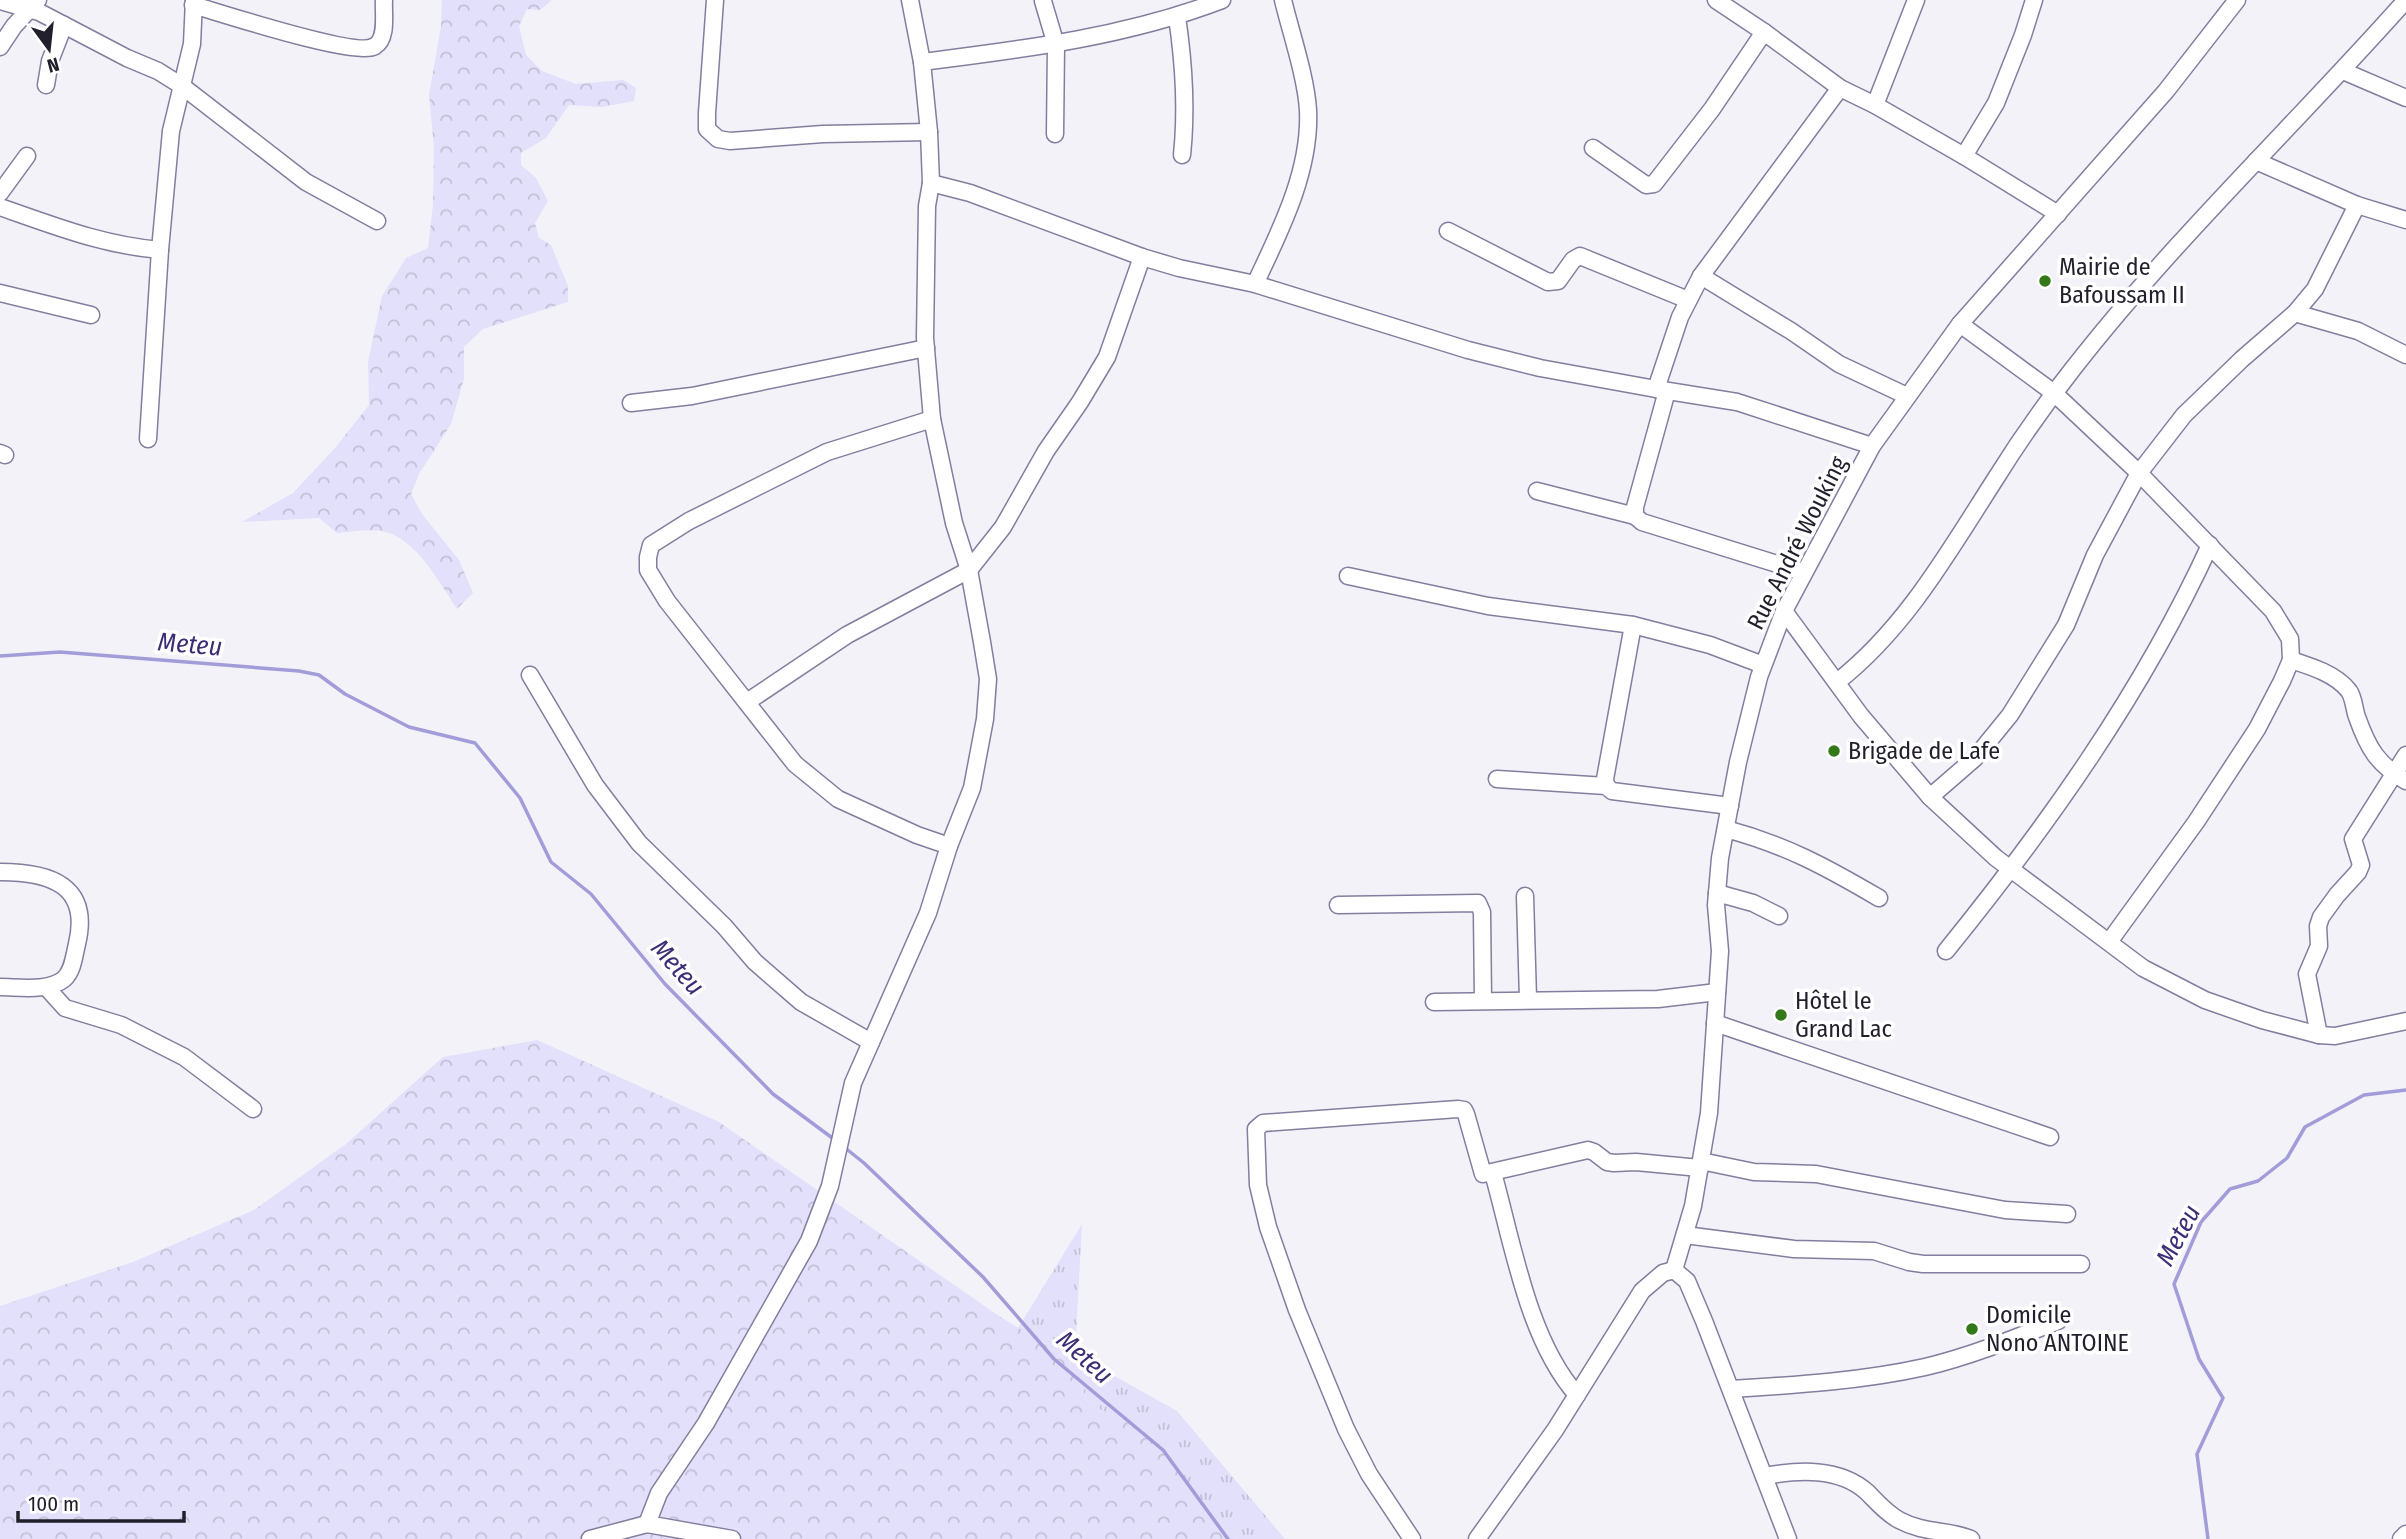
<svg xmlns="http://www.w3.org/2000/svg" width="2406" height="1539" viewBox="0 0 2406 1539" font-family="'Fira Sans Condensed',sans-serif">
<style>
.grass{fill:url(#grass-tufts)}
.forest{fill:url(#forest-crowns)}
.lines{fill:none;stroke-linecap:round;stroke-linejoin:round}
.stream{stroke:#a29cd9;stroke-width:3.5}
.minor-casing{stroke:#817e9e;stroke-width:19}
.minor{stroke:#fff;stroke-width:16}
.poi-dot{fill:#337819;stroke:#fff;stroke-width:2.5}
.labels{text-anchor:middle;stroke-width:7;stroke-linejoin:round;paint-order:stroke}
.poi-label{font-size:24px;fill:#201f2b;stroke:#fff;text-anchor:start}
.street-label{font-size:24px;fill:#201f2b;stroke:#fff}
.water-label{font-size:26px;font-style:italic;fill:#3c2d75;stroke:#fff}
</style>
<defs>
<pattern id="grass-tufts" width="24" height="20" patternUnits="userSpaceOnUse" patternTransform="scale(1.75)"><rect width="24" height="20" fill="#e2e0fa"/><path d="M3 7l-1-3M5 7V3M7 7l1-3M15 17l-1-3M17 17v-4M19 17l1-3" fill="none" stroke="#c2c0d6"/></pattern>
<pattern id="forest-crowns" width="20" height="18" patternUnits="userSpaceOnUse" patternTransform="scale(1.75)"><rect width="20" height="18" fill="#e2e0fa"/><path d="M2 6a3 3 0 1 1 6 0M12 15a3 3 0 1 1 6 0" fill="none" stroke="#c2c0d6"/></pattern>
</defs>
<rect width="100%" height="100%" fill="#f3f2f9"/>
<polygon class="grass" points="1082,1224 1075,1354 1177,1411 1285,1539 1237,1539 1221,1525 1149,1433 1089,1404 1068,1359 1018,1328"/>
<g class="forest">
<path d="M442 0H552L540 10 527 9 519 26 526 55 542 71 576 84 623 80 636 88 634 101 602 107 569 105 546 138 521 153V165L536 178 548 201 535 223 539 238 551 245 568 286V302L483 329 464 347V379L451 424 419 474 411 494 422 514 459 560 473 593 457 609C440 583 414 535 381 531 368 529 351 532 337 533L319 518 242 522 293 493 335 448 369 405 368 362 382 296 406 258 428 248 433 204 434 148 429 95 441 26Z"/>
<polygon points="537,1040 719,1122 999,1316 1068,1359 1089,1404 1149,1433 1221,1524 1237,1539 0,1539 0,1306 133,1262 254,1210 346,1144 443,1057"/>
</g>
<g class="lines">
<g class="stream">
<polyline points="0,656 60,652 299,671 319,675 345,694 409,727 475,743 520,798 551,862 591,894 665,984 773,1094 835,1140"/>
<polyline points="844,1147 864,1163 983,1277 1054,1359 1163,1450 1228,1539"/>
<polyline points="2208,1539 2197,1454 2223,1398 2199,1359 2174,1284 2201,1222 2230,1189 2258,1181 2287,1158 2305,1127 2364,1095 2406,1090"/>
</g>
<g class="minor-casing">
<g id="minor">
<polyline points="715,0 707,113 707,129 718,139 730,141 823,134 929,132"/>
<polyline points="1716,0 1764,32 1840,88 1875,105 1964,156 2058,214"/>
<polyline points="0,1 39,12 64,25 50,61 46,85"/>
<polyline points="1043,1 1056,45 1055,134"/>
<path d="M193 5C221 13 357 58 375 46 388 38 383 13 384 0"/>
<path d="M1177 17C1184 64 1187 108 1182 155"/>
<polyline points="64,25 127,58 158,71 182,86 306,182 377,221"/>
<polyline points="0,47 14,26 38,0"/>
<path d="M922 62C1025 49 1125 37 1222 0"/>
<polyline points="2343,71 2406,98"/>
<polyline points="1840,88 1701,276 1680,317 1656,389 1737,402 1872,446"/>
<polyline points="1875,105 1916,0"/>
<polyline points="1593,148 1646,185 1654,184 1712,109 1764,32"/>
<polyline points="1964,156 1996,103 2023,35 2034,0"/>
<polyline points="2256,161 2357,205 2406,220"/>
<polyline points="931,183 970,193 1142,257 1179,268 1255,284 1468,350 1540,368 1656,389"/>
<polyline points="0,193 27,156"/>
<path d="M0 207C55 226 102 245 160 250"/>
<polyline points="1448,231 1548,282 1558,281 1573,260 1580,256 1688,300"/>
<polyline points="1701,276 1791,331 1839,364 1907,396"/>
<path d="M1255 284C1280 231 1311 171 1308 110 1306 77 1291 33 1283 0"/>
<polyline points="0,293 91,315"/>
<polyline points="2295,313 2358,331 2406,355"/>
<polyline points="1960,324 2054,393 2139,473 2273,611 2290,639 2291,660 2282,681 2257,729 2196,822 2109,942"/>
<polyline points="1667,391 1635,507 1635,516 1642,522 1803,572"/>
<polyline points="631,403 692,396 926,348"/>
<polyline points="932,419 827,452 689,521 651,545 648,557 648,570 667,601 795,764 838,799 917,835 949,846"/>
<polyline points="148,439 160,250 171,131 192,44 194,0"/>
<polyline points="0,453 5,455"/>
<polyline points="1537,491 1635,516"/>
<polyline points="1348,576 1488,606 1633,625 1710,645 1763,665"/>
<polyline points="1784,611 1861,716 1930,797 1996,858 2143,968 2205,1000 2262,1020 2319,1035 2335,1036 2406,1021"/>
<path d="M2291 660C2310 666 2336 674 2349 691 2354 698 2354 709 2357 717 2368 748 2377 764 2406 781"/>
<polyline points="530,675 595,785 639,843 724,926 755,962 801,1002 871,1042"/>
<path d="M1837 682C1906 628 1949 551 1996 478 2019 441 2045 404 2072 370 2174 239 2296 124 2406 0"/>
<polyline points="747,702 847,635 969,570 1003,527 1046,451 1080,402 1107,357 1142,257"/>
<polyline points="1497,779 1606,786 1612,791 1730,806"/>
<polyline points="1606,786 1605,779 1633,625"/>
<polyline points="1930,797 1975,758 2010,715 2066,625 2095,555 2139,473 2184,415 2242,359 2295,313 2315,289 2357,205"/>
<path d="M1726 829C1786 845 1826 867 1879 898"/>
<path d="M0 872C50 872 91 885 77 944 74 956 73 971 64 979 48 992 19 987 0 987"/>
<polyline points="1717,893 1753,903 1779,916"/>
<polyline points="1525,896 1528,999"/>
<polyline points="1338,905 1478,903 1482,912 1483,1000"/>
<path d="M1946 951C2048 825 2142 693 2210 545"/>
<polyline points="46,987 65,1008 121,1025 184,1057 253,1109"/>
<polyline points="1434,1002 1658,999 1717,992"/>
<polyline points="1715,1023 2050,1137"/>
<polyline points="2319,1035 2307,974 2319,946 2318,926 2321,917 2337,895 2358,872 2361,865 2353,839 2406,755"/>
<polyline points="1701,1161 1754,1172 1816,1174 2005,1210 2067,1214"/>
<path d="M1493 1173C1513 1244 1528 1340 1577 1395"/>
<polyline points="1685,1235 1794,1249 1874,1251 1909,1262 1923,1264 2081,1264"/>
<polyline points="1674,1270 1693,1206 1709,1113 1720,951 1716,905 1720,858 1738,762 1759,677 1784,611 1872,446 1960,324 2166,91 2237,0"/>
<polyline points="1674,1270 1687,1281 1704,1321 1788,1539"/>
<path d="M1732 1389C1796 1385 1862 1381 1925 1367 1971 1356 2015 1338 2058 1321"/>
<path d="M1764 1476C1798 1470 1839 1467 1867 1492 1877 1502 1886 1513 1899 1520 1925 1534 1946 1529 1971 1539"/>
<polyline points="647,1524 659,1493 706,1423 809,1241 830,1186 853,1083 928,913 949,846 972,788 985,719 988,679 982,642 969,570 954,523 932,419 925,338 927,206 931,183 929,132 922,62 910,0"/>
<polyline points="590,1539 647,1524 732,1539"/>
<polyline points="1412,1539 1369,1474 1346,1429 1297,1310 1268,1227 1258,1185 1256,1129 1263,1123 1458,1109 1464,1110 1466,1114 1483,1174 1588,1150 1594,1152 1607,1162 1614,1163 1636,1162 1700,1168"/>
<polyline points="1477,1539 1555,1430 1642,1291 1663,1273 1674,1270"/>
<polyline points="2401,1539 2406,1534"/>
</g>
</g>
<use href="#minor" class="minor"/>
</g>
<g class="poi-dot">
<circle cx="2045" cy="281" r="7"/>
<circle cx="1834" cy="751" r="7"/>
<circle cx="1781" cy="1015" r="7"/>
<circle cx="1972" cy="1329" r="7"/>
</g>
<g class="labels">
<g class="poi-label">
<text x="2059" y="275">Mairie de<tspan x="2059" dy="28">Bafoussam II</tspan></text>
<text x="1848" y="759">Brigade de Lafe</text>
<text x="1795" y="1009">Hôtel le<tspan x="1795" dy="28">Grand Lac</tspan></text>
<text x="1986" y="1323">Domicile<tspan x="1986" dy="28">Nono ANTOINE</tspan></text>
</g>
<g class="street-label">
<text transform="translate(1797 543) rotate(-63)" y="8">Rue André Wouking</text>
</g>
<g class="water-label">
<text transform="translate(190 644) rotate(5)" y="9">Meteu</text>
<text transform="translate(678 967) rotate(48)" y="9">Meteu</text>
<text transform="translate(2178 1235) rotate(-62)" y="9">Meteu</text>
<text transform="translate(1085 1357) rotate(42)" y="9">Meteu</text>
</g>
</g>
<g transform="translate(49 49) rotate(165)" stroke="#ffffff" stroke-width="5" paint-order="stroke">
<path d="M0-5L12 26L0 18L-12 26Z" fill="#201f2b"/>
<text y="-10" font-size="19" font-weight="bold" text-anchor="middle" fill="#201f2b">N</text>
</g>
<path d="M18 1511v10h166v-10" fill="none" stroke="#201f2b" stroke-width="3.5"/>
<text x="28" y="1511" font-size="21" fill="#201f2b" stroke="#ffffff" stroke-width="5" paint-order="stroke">100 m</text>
</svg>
